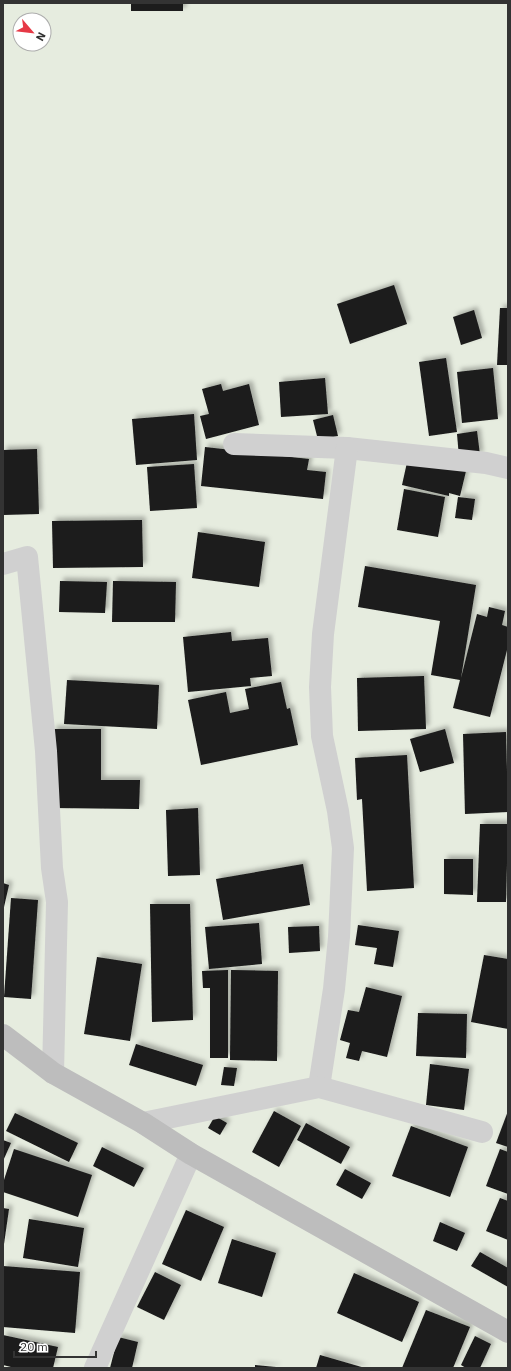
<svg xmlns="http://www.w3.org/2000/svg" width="511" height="1371" viewBox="0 0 511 1371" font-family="'IBM Plex Sans',sans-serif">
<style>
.green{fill:#e6ecdf;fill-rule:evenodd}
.building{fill:#1a1a1a;filter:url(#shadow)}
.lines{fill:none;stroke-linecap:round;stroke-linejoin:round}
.minor{stroke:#d0d0d0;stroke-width:22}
.secondary{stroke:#bdbdbd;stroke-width:22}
</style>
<defs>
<filter id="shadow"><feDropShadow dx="3.5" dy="-3.5" stdDeviation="2" flood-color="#0004"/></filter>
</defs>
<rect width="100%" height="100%" fill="#fff"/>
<path class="green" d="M3 3H508V1368H3ZM20 20H44V44H20Z"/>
<g class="building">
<rect x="131" y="3" width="52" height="8"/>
<polygon points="394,285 407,324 350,344 337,304"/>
<polygon points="500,308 508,308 508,365 497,365"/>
<polygon points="474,310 482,338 461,345 453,317"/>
<polygon points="446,358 457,432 429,436 419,362"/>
<polygon points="493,368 498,419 462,423 457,372"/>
<polygon points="325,378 328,414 281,417 279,382"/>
<polygon points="221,384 223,391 249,384 259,425 206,439 200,416 209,414 202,389"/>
<polygon points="194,414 197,460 136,465 132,419"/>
<polygon points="333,415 338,436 318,440 313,420"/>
<polygon points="477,431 480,455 459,457 457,434"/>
<polygon points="205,447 309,459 307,470 326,472 323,499 201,486"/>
<polygon points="37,449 39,514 3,515 3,450"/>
<polygon points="408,458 466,471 460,496 449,493 449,496 402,485"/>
<polygon points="194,464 197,508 150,511 147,467"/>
<polygon points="404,489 445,497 438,537 397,530"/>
<polygon points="458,497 475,499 472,520 455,518"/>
<polygon points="142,520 143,567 53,568 52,521"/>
<polygon points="198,532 265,542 259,587 192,578"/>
<polygon points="365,566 476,585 461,678 477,614 487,617 489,607 505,611 502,625 508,627 508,646 490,717 453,708 460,680 431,675 440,621 358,607"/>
<polygon points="60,581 107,582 105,613 59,612"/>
<polygon points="113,581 176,582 175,622 112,622"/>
<polygon points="231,632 232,641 268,638 272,676 250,678 251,686 188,692 183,637"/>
<polygon points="424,676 426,729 358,731 357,678"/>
<polygon points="67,680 159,685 157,729 64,724"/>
<polygon points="281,682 287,709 290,708 298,745 201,765 188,700 226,692 230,713 249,709 245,689"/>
<polygon points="53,729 101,729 101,780 140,780 139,809 53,808"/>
<polygon points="445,729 454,763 420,772 410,739"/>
<polygon points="506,732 508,812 465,814 463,734"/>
<polygon points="407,755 414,888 367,891 362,799 357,800 355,758"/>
<polygon points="198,808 200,875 168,876 166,810"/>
<polygon points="480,824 508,824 506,902 477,902"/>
<polygon points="444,859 473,859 473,895 444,894"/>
<polygon points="303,864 310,905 223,920 216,879"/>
<polygon points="3,883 9,885 4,907 3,907"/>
<polygon points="11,898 38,900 31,999 4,997"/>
<polygon points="150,904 190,904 193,1020 152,1022"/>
<polygon points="259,923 262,964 209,969 205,927"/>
<polygon points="358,925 399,931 393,967 374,964 377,948 355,945"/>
<polygon points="319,926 320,951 289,953 288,927"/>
<polygon points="484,955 508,959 508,1029 471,1022"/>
<polygon points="97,957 142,964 130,1041 84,1034"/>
<polygon points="228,970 228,1058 210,1058 210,988 203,988 202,971"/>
<polygon points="231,970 278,971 277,1061 230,1060"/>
<polygon points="366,987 402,996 387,1057 362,1051 359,1061 346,1058 350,1043 340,1040 348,1010 359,1012"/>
<polygon points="418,1013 467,1014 466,1058 416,1056"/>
<polygon points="136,1044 203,1065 196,1086 129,1065"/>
<polygon points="430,1064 469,1069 464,1110 426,1105"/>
<polygon points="224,1067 237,1068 234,1086 221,1085"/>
<polygon points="274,1111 301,1126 279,1167 252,1152"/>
<polygon points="508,1111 508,1147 496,1143"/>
<polygon points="15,1113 78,1143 69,1162 6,1131"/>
<polygon points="215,1116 227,1123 220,1135 208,1128"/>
<polygon points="306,1123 350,1147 341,1164 297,1140"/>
<polygon points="411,1126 468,1147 450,1197 392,1176"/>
<polygon points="3,1140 11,1143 3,1161"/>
<polygon points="102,1147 144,1168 134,1187 93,1166"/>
<polygon points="14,1149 92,1175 78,1217 3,1192 3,1183"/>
<polygon points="500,1149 508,1152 508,1194 486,1186"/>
<polygon points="345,1169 371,1183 362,1199 336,1185"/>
<polygon points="500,1198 508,1201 508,1240 486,1231"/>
<polygon points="3,1208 9,1209 4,1244 3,1244"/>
<polygon points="186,1210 224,1227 201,1281 162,1264"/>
<polygon points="29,1219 84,1228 78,1267 23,1258"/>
<polygon points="440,1222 465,1233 457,1251 433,1241"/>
<polygon points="232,1239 276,1253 262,1297 218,1283"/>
<polygon points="480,1252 508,1268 508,1287 471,1266"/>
<polygon points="3,1266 80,1272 75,1333 3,1327"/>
<polygon points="155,1272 181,1285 164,1320 137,1307"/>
<polygon points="354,1273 419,1302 402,1342 337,1313"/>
<polygon points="426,1310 470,1327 453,1368 402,1368"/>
<polygon points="3,1335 58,1347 53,1368 15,1368 3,1365"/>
<polygon points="475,1336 491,1344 480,1368 466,1368 461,1365"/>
<polygon points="118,1337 138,1342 132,1368 110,1368"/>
<polygon points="320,1355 365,1368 316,1368"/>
<polygon points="255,1365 276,1367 276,1368 255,1368"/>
</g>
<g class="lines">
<g class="minor">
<polyline points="234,444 347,448 486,463 508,468"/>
<polyline points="3,564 27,557 46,751 52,868 57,902 53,1073"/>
<polyline points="319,1087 334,989 339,937 343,848 338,811 322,736 320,687 323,634 347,448"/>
<polyline points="143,1123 319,1087 482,1132"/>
<polyline points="95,1368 191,1154"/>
</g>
<polyline class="secondary" points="3,1035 53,1073 143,1123 191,1154 508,1332"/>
</g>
<rect width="511" height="1371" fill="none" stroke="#333333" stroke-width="8"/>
<g transform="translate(32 32) rotate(118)"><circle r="19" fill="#ffffff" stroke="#adadad"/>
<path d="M0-3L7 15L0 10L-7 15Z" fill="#e63946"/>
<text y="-6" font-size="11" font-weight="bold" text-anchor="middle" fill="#333333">N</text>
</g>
<path d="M14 1351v6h82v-6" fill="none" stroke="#333333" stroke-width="2"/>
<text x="20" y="1351" font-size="12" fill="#333333" stroke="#ffffff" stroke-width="3" paint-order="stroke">20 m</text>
</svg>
